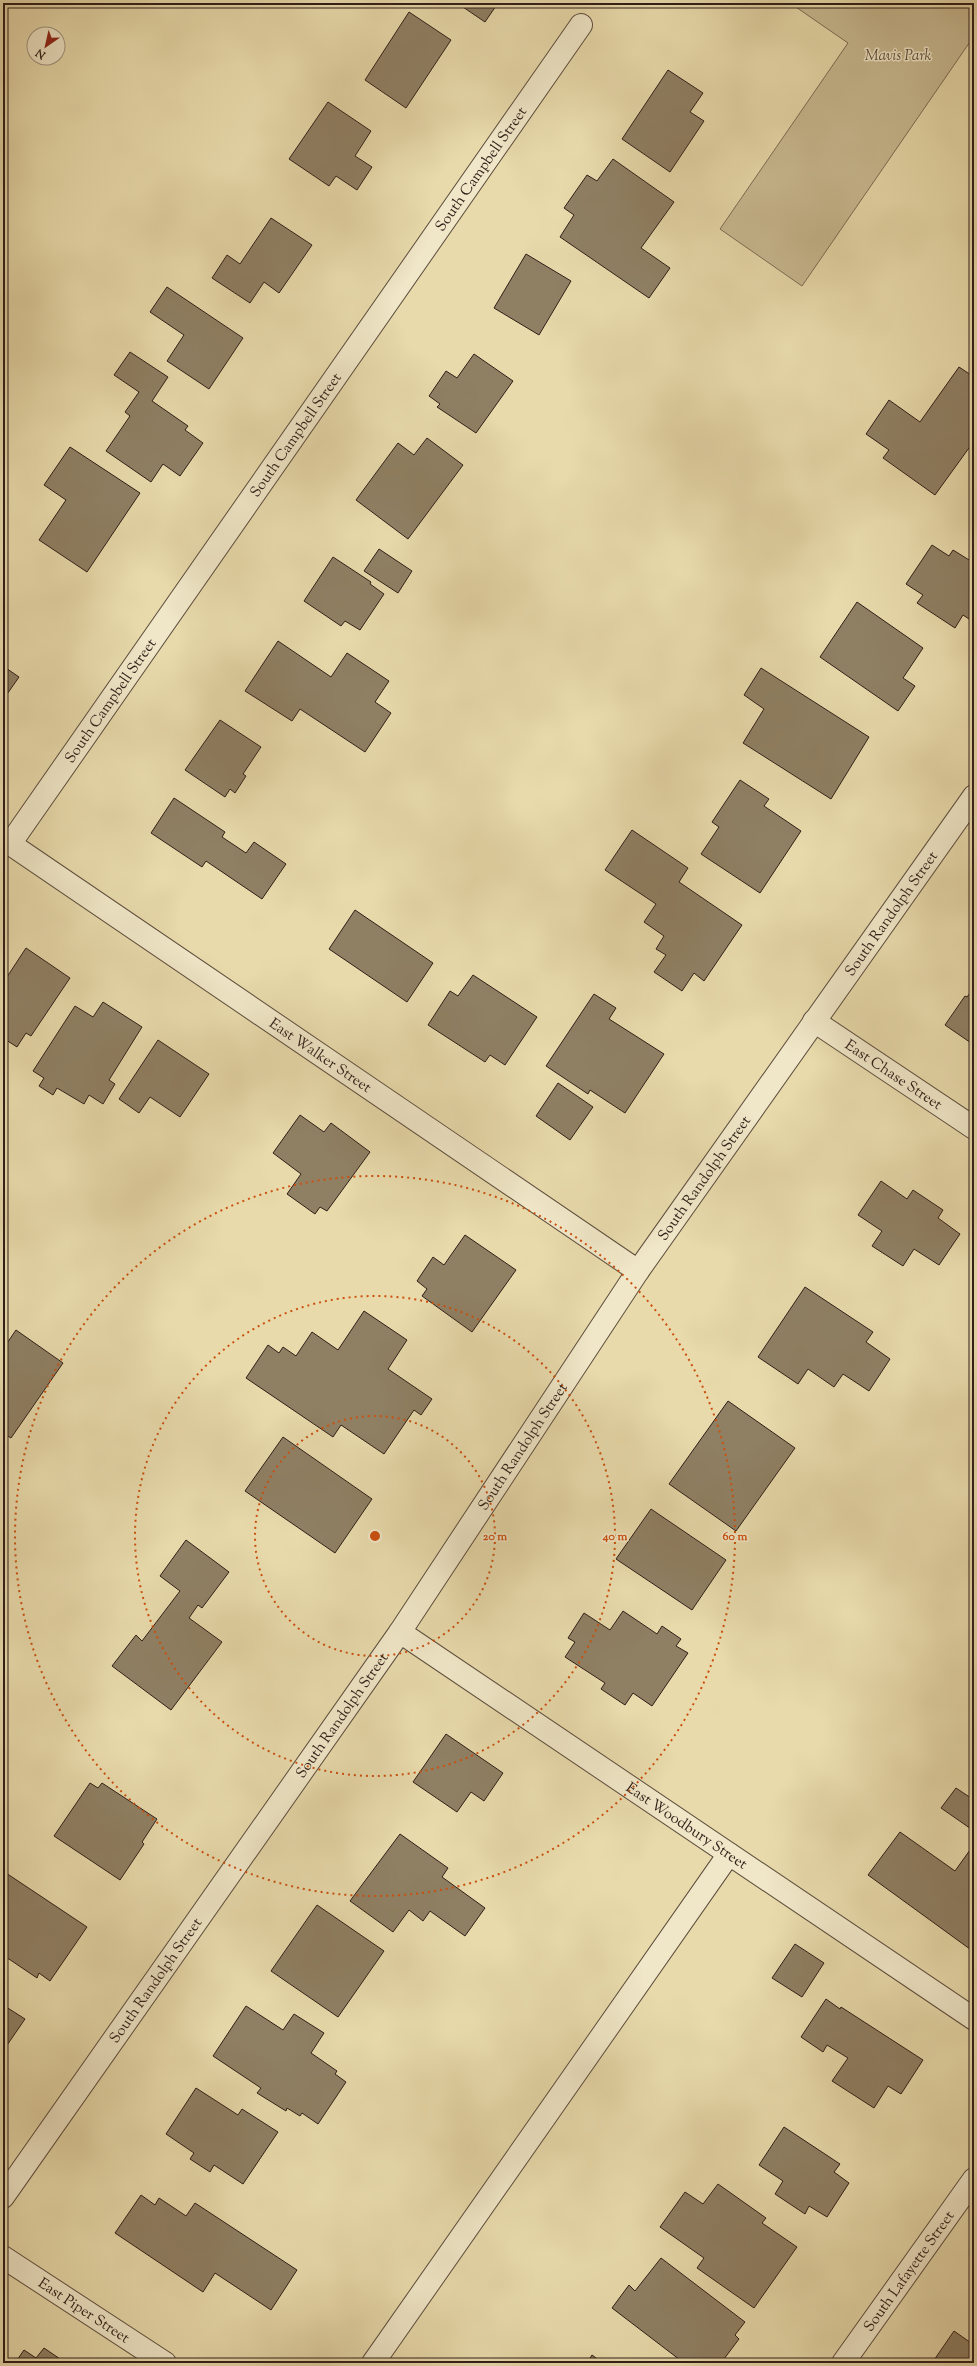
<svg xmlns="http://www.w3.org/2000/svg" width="977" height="2366" viewBox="0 0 977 2366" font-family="'Sorts Mill Goudy',serif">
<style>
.green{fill:#c9ba92;stroke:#7c6c55}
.building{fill:#8f8064;stroke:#2f1e18}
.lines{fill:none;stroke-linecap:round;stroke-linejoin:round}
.minor-casing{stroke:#5d4d3d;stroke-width:24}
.minor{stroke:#f0e7c8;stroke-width:22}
.ring{fill:none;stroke:#cc500e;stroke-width:2;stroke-dasharray:2 4}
.labels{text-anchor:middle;stroke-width:3;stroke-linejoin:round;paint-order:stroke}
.park-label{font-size:15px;font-style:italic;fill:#5d4d3d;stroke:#f0e7c8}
.street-label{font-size:15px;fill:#2f1e18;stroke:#f0e7c8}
.centre{fill:#cc500e;stroke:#f0e7c8;stroke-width:2}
.ring-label{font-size:12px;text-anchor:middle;font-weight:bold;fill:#cc500e;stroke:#f0e7c8;stroke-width:3;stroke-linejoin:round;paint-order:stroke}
</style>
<rect width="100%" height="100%" fill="#e8daab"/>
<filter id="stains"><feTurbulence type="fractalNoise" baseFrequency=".005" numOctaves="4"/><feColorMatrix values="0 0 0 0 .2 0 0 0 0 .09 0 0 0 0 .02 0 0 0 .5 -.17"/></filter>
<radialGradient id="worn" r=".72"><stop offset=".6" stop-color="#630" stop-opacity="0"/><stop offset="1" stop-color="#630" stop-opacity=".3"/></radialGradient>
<polygon class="green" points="790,3 974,3 974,36 802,286 720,229 848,43"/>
<g class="building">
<polygon points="457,3 498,3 485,22"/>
<polygon points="409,12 451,40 406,108 365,80"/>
<polygon points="668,70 703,93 690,112 704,121 670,172 622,139"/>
<polygon points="328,102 371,131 355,156 372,167 357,190 336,176 329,186 289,159"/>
<polygon points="613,159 674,202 641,248 670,268 649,298 560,237 574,215 564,208 587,175 597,181"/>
<polygon points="271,218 312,245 279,293 264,282 250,303 212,278 227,255 240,264"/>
<polygon points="526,254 571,281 539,335 494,308"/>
<polygon points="167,287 243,338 209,389 167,361 184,335 150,312"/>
<polygon points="130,352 168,377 152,401 188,426 185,430 203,443 180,476 163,464 151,482 106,451 130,416 125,412 139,392 114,375"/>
<polygon points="474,354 513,381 476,433 437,407 440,404 429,396 446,371 457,378"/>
<polygon points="959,367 974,377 974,441 935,495 883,458 889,450 866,434 889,400 920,422"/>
<polygon points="427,438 463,465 408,539 356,500 398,443 414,455"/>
<polygon points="70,447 140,493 87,572 39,540 66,500 44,485"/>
<polygon points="932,545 949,556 953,550 974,563 974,612 969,619 963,615 955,628 917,603 923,595 906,584"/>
<polygon points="379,549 412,571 398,593 364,571"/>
<polygon points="333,557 371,582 370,584 384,594 360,630 345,621 341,626 304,601"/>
<polygon points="857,602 923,648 903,678 915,686 898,711 820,657"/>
<polygon points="278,641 331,677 347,653 389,681 375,702 391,713 365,752 300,709 292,721 245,691"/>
<polygon points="3,666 19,677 3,700"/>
<polygon points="761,668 869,737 831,799 743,743 764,709 744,695"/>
<polygon points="220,720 261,747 243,774 246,776 235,793 230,789 225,797 185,770"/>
<polygon points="740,780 769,799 764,806 801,831 760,893 701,854 719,827 712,822"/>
<polygon points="174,798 225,832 222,837 246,853 254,842 286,864 262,899 206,861 202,867 151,833"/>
<polygon points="632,830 688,868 679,882 742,925 704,981 694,973 682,991 654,972 666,955 656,949 664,936 644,922 656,904 605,870"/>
<polygon points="355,910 433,963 407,1002 329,949"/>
<polygon points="26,948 70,978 31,1036 26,1033 17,1047 3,1038 3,983"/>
<polygon points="473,975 537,1017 505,1065 490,1055 485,1062 428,1025 450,991 458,996"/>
<polygon points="974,988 974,1045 945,1025 965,996 967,997"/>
<polygon points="594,994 616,1008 609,1019 664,1054 625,1113 590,1090 588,1094 546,1066"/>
<polygon points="103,1002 142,1027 109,1080 115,1084 103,1104 89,1095 84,1104 57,1088 53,1095 39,1086 44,1078 33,1071 75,1006 93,1017"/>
<polygon points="158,1040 209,1074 180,1117 150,1097 139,1113 119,1099"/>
<polygon points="558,1083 593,1107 570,1140 536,1116"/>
<polygon points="300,1115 324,1132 331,1123 370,1152 327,1211 320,1207 315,1214 287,1194 301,1174 273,1153"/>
<polygon points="881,1181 907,1199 913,1190 943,1210 938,1218 960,1234 939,1265 914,1249 903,1266 872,1246 882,1231 858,1215"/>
<polygon points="465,1235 516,1270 472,1332 422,1296 427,1289 417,1281 433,1257 444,1265"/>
<polygon points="805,1287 873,1332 866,1342 890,1359 869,1391 843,1374 834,1387 808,1369 798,1384 758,1357"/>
<polygon points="364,1311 407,1340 388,1369 432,1399 421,1415 414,1410 384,1454 341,1425 333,1437 246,1378 268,1345 279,1353 283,1347 296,1356 312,1332 338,1350"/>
<polygon points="16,1330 63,1363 11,1438 3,1433 3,1349"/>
<polygon points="728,1401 795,1448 736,1531 669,1484"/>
<polygon points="283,1437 372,1499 335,1553 245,1491"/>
<polygon points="651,1509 726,1560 692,1610 616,1559"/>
<polygon points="186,1540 229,1572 202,1608 198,1605 189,1618 222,1642 171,1710 112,1666 136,1635 142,1641 180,1591 160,1576"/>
<polygon points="623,1611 657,1634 662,1626 681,1639 676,1646 688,1653 652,1706 633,1693 625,1705 601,1689 605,1683 565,1657 575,1642 568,1638 584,1613 610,1630"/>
<polygon points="446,1734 503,1773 484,1801 471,1792 457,1812 413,1782"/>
<polygon points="90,1783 98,1788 102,1783 157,1819 142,1842 144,1844 120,1880 54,1836"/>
<polygon points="956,1788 974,1800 974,1831 941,1808"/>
<polygon points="900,1832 955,1871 970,1850 974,1852 974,1952 868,1875"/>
<polygon points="400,1834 448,1868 442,1877 485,1908 465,1936 430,1911 423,1921 409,1910 393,1932 350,1901"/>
<polygon points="6,1873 87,1927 50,1981 39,1973 37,1978 3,1955 3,1877"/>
<polygon points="317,1905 384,1951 338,2017 271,1971"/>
<polygon points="795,1944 824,1963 802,1997 772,1978"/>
<polygon points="826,1999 840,2009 841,2007 923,2060 901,2094 888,2086 874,2108 832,2081 848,2058 827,2045 823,2052 801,2037"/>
<polygon points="3,2005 25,2019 3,2051"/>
<polygon points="246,2006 283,2030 294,2014 324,2033 311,2053 337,2071 335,2074 346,2082 318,2124 302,2113 300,2116 287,2108 286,2111 257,2093 261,2088 213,2056"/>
<polygon points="196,2088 238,2115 242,2109 278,2132 243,2184 214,2165 210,2172 190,2159 194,2153 166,2134"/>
<polygon points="784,2127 840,2164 834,2172 849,2183 827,2217 809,2206 805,2214 775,2194 783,2181 759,2165"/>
<polygon points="718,2184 766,2218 762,2223 797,2247 754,2308 697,2268 704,2258 660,2227 685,2192 703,2204"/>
<polygon points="141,2195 155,2205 159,2198 186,2216 195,2203 297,2270 271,2310 215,2273 203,2292 115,2233"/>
<polygon points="661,2258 745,2322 735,2335 739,2339 721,2363 684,2363 612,2308 629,2285 635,2291"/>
<polygon points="954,2331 974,2345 974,2363 932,2363"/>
<polygon points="44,2348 66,2363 15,2363 24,2350 36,2358"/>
<polygon points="592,2355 603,2363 587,2363"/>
</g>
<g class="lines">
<g class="minor-casing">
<g id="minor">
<path id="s1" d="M3 839 638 1271"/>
<path id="s2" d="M10 844 581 25"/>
<path id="s3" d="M814 1021 974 1128"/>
<path id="s4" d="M400 1632 974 2019"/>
<path id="s5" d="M3 2197 400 1632 638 1271 974 796"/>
<path id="s6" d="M3 2257 165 2363"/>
<polyline points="373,2363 729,1854"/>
<path id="s7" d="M843 2363 974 2179"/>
</g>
</g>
<use href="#minor" class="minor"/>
</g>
<g class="ring">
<circle cx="375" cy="1536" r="120"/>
<circle cx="375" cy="1536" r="240"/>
<circle cx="375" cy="1536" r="360"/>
</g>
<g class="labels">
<g class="park-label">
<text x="898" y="60">Mavis Park</text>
</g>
<g class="street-label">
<text dy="5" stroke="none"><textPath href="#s2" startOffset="823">South Campbell Street</textPath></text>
<text dy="5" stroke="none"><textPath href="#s2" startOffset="499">South Campbell Street</textPath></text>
<text dy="5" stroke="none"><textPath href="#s2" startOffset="175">South Campbell Street</textPath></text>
<text dy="5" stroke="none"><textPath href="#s5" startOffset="1561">South Randolph Street</textPath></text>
<text dy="5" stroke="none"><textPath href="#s1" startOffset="384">East Walker Street</textPath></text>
<text dy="5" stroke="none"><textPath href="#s3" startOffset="96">East Chase Street</textPath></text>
<text dy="5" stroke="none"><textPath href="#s5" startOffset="1237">South Randolph Street</textPath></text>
<text dy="5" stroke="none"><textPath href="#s5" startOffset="913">South Randolph Street</textPath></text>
<text dy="5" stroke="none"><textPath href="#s5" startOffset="589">South Randolph Street</textPath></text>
<text dy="5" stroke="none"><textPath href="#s4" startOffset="346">East Woodbury Street</textPath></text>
<text dy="5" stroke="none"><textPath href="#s5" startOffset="265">South Randolph Street</textPath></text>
<text dy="5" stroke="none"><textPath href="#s7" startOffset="113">South Lafayette Street</textPath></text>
<text dy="5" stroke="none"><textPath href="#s6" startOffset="97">East Piper Street</textPath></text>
</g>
</g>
<circle cx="375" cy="1536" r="6" class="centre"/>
<g class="ring-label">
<text x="495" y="1540">20 m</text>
<text x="615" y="1540">40 m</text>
<text x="735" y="1540">60 m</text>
</g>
<rect width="977" height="2366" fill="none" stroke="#e8daab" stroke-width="16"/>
<rect x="4" y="4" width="969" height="2358" fill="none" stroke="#2f1e18" stroke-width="2"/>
<rect x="8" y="8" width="961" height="2350" fill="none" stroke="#2f1e18"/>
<g transform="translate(46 46) rotate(214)"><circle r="19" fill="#f0e7c8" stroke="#a39782"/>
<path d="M0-3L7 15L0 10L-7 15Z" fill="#8f2418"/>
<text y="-6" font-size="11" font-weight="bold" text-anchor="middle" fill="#2f1e18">N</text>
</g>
<rect width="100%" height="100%" filter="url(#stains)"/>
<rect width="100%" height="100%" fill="url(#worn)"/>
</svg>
